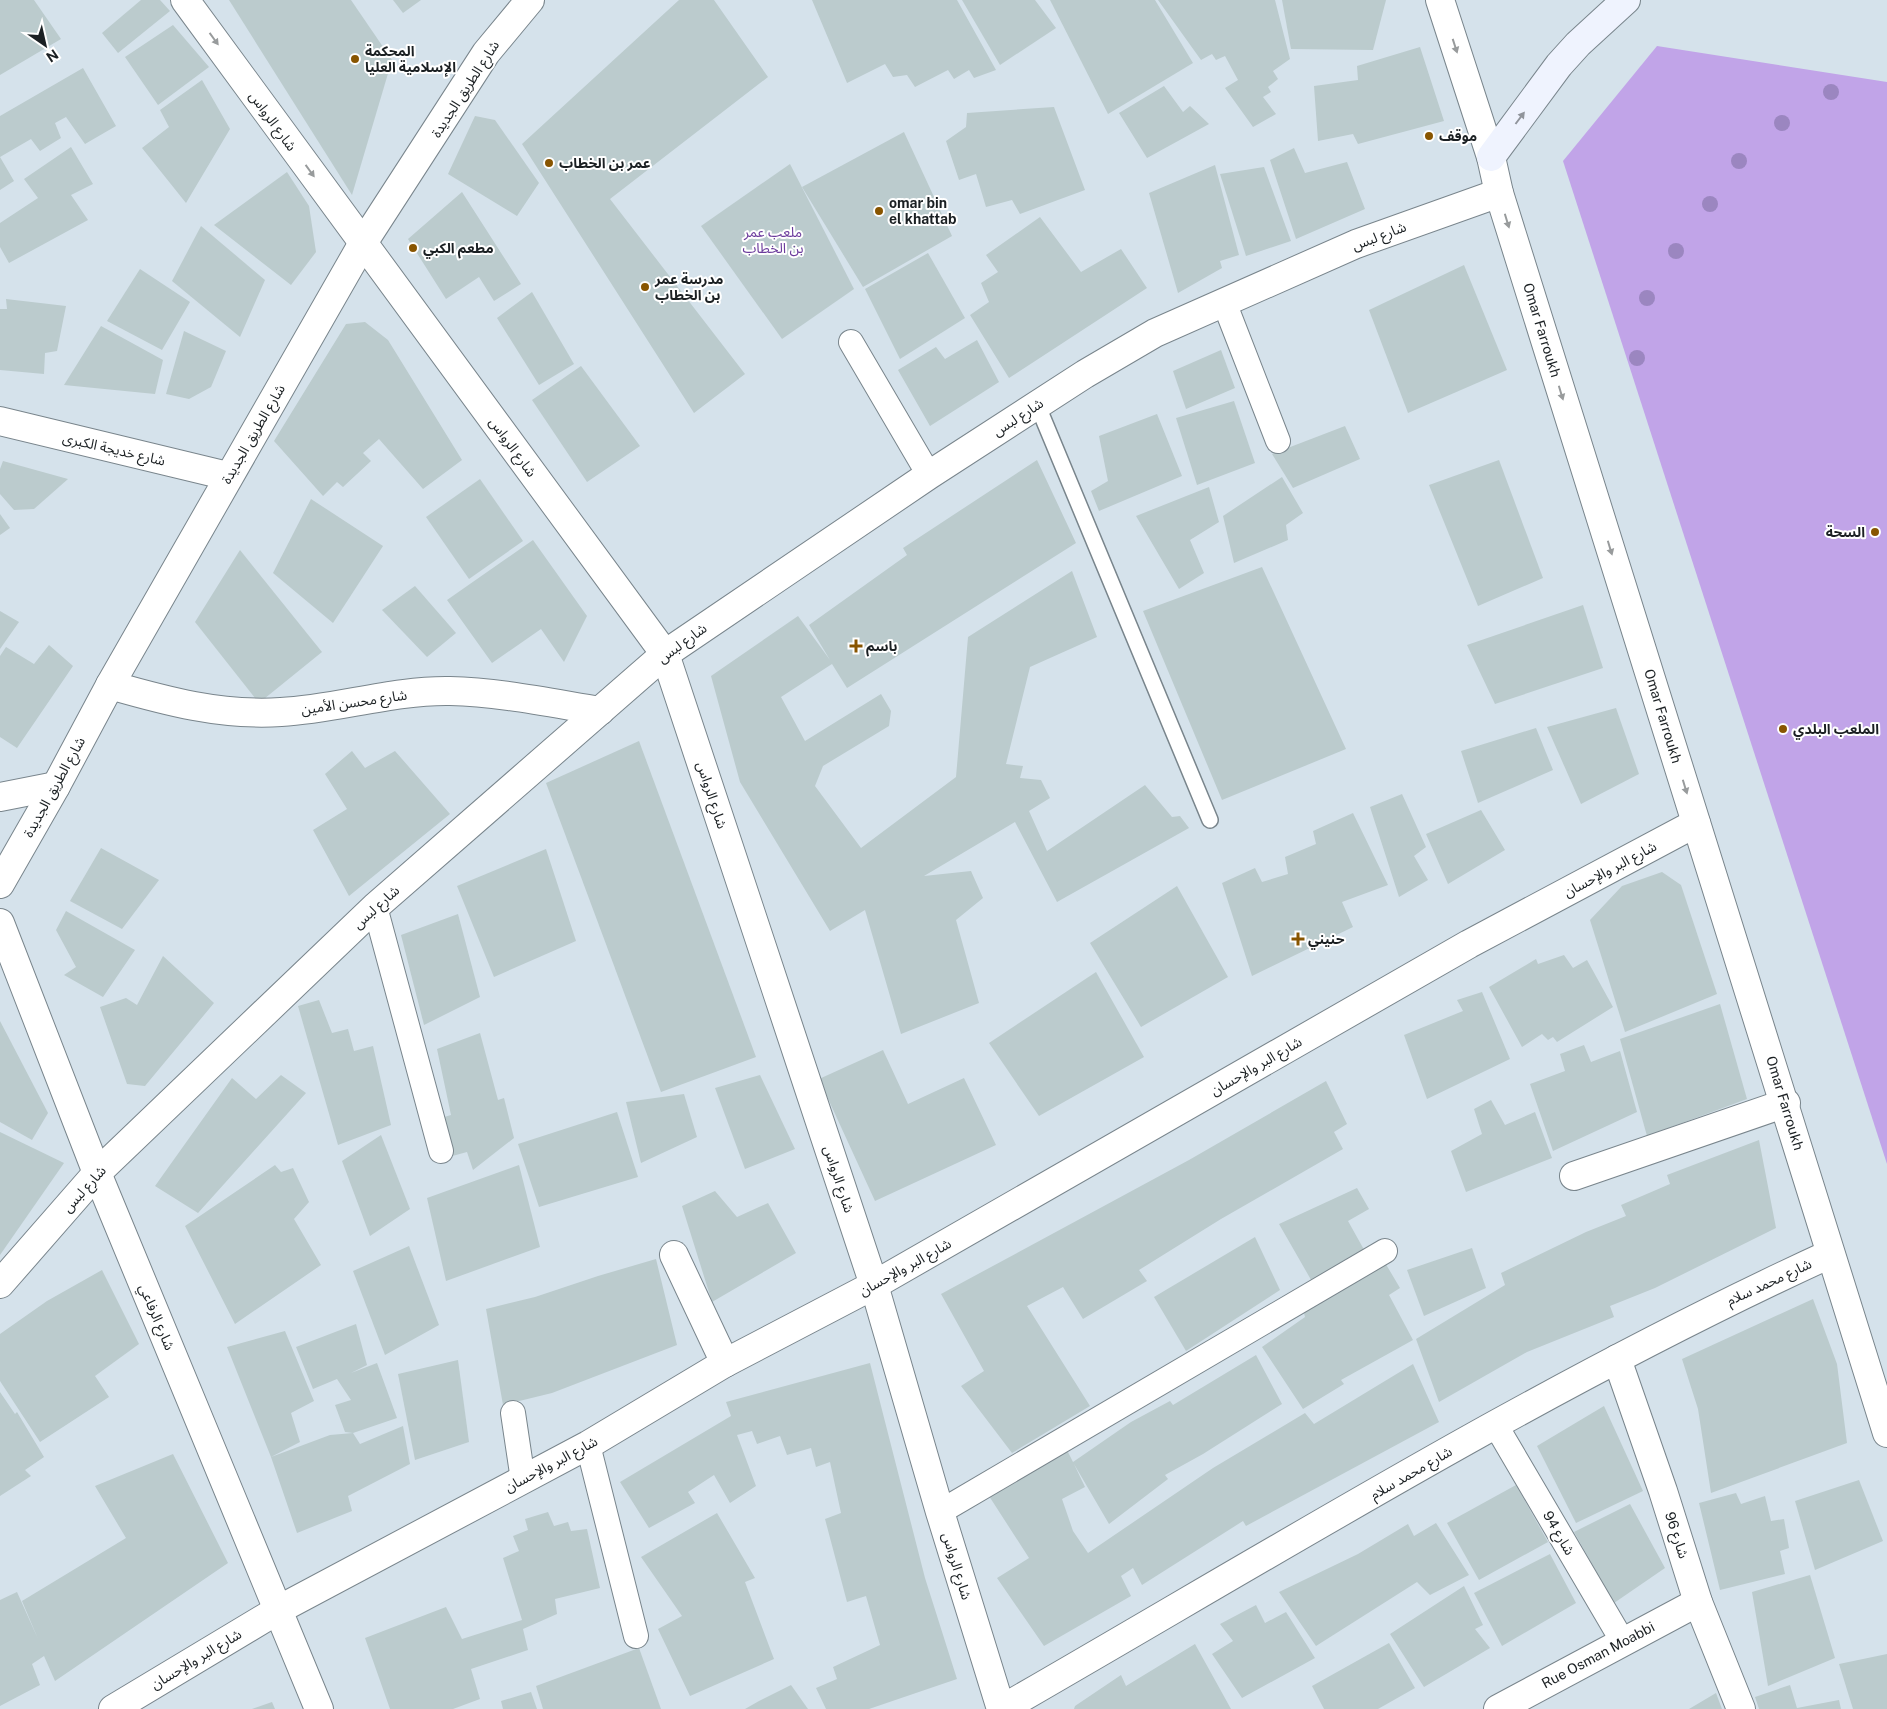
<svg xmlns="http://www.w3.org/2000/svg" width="1887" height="1709" viewBox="0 0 1887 1709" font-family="'Public Sans','Noto Sans Arabic',sans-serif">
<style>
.green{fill:#c1a4e8}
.building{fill:#bbcbcd}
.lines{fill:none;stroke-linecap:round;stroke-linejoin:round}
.service-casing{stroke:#79858c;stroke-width:18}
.pedestrian-casing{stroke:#79858c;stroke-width:26}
.minor-casing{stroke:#79858c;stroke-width:30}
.tertiary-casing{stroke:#79858c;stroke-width:30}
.secondary-casing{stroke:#79858c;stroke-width:30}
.service{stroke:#fff;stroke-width:15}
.pedestrian{stroke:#fff;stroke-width:24}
.minor{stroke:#fff;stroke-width:28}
.tertiary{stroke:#fff;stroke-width:28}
.secondary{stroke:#eff3fe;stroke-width:28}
.tree{fill:#9b86c0}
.oneway{fill:#989b9c}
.oneway2{fill:#90949b}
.poi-dot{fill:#850;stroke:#fff;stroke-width:2}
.labels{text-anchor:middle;stroke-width:4;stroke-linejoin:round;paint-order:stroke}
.poi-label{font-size:14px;font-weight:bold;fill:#1b2023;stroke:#fff;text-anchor:start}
.street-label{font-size:14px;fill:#1b2023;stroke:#fff}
.park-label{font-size:14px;fill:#6b3b9c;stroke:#fff}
</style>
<rect width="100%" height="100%" fill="#d5e2eb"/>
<polygon class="green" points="1657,46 1887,82 1887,1164 1563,161"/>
<g class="building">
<polygon points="0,0 34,0 61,39 0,75"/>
<polygon points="141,0 160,0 170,11 118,53 102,33"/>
<polygon points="229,0 351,0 392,60 352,195"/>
<polygon points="393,0 421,0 403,13"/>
<polygon points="679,0 714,0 768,77 610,199 745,374 694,413 522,144"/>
<polygon points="812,0 957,0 996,70 974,78 969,70 954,79 948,70 915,87 907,75 893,77 885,64 847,83"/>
<polygon points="962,0 1035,0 1056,28 1000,65"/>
<polygon points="1050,0 1155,0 1193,63 1108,114"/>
<polygon points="1158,0 1275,0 1290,59 1273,71 1278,79 1268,87 1271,92 1263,97 1276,114 1253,127 1225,88 1238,80 1225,56 1216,60 1212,54 1201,60"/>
<polygon points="1282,0 1386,0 1373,50 1291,49"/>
<polygon points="173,25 209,67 158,105 125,57"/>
<polygon points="1420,47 1444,121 1358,144 1353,134 1318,141 1314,86 1358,80 1357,66"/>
<polygon points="83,68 116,126 85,144 66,117 55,123 61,138 40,151 31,139 0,157 14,181 0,190 0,116"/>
<polygon points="202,80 230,129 186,203 142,148 169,127 160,110"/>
<polygon points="1164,86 1183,112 1190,106 1209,124 1147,158 1119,113"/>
<polygon points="1054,107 1085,190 1020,214 1012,200 986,207 976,174 959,180 946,141 966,127 967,113"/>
<polygon points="475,116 495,120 539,183 517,216 448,174"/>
<polygon points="904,132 952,236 863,287 802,187"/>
<polygon points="71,147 93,184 71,195 88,220 9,263 0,247 0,223 38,198 24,179"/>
<polygon points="1294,148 1305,173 1347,162 1365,209 1296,239 1270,160"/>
<polygon points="790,164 854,289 782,339 701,226"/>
<polygon points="1215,165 1239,255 1220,261 1222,268 1178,293 1149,193"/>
<polygon points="1264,167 1291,241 1246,256 1220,174"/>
<polygon points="287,172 309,206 316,252 291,285 214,225"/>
<polygon points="462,192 521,284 494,301 479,277 446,299 408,239"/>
<polygon points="1040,217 1081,272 1121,249 1147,288 1009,378 970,315 989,302 981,283 998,272 986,255"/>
<polygon points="201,226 265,280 240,337 172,281"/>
<polygon points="928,253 965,318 900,359 865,289"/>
<polygon points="1464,265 1507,370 1408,413 1369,310"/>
<polygon points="140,269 190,302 162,350 107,321"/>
<polygon points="532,292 574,364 539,385 497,318"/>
<polygon points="6,299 66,306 57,351 45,353 44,374 0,370 0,309 7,309"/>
<polygon points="365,322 388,340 462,460 423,489 379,439 363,453 371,461 343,487 337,482 323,496 274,441 346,324"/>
<polygon points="101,326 163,360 155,394 64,385"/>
<polygon points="184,331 226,351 211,387 189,399 166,394"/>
<polygon points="977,340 999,382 930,426 898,370 936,347 945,359"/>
<polygon points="1221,350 1235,388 1186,409 1173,371"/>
<polygon points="581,366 640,446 587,482 532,400"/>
<polygon points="1234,401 1255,463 1197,485 1176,418"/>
<polygon points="1157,414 1182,476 1099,511 1091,491 1108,481 1099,436"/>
<polygon points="1345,426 1360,459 1293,488 1272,454"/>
<polygon points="1037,460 1076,543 847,688 832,664 781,697 805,741 881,694 891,711 889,726 823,766 815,786 861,848 956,777 968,637 1072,571 1097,637 1030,667 1006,764 1023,766 1020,778 1041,780 1050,798 1029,811 1047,851 1145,785 1172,817 1180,816 1189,828 1057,902 1015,822 924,876 971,871 983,898 956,920 979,1003 901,1034 865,910 830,931 740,782 711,676 798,616 830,660 809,625 907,555 903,548"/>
<polygon points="1499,460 1543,578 1478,606 1429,485"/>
<polygon points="3,461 68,479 34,509 14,510 0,494 0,469"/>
<polygon points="1282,477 1303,513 1286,525 1288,540 1234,563 1223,516"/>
<polygon points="480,479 523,541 469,579 426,517"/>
<polygon points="1209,487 1219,522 1190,540 1204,573 1179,589 1136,516"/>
<polygon points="311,499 383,546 333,623 273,573"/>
<polygon points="0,514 10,528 0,535"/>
<polygon points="533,540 587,616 564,662 541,629 492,663 447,600"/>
<polygon points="240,550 322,652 259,703 195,622"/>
<polygon points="1262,567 1346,749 1222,800 1143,611"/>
<polygon points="415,586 456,633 427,657 382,610"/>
<polygon points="1583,605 1603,668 1495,704 1467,645"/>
<polygon points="0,611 19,622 0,649"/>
<polygon points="49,645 73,666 17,748 0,737 0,656 6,647 34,664"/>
<polygon points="1616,708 1639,774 1581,804 1547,727"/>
<polygon points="1536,728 1553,770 1478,803 1461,751"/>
<polygon points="639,741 756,1057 661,1092 546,783"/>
<polygon points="352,751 365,768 395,751 450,814 349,896 313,830 347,809 325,774"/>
<polygon points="1402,794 1426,847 1414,856 1428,880 1399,897 1370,807"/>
<polygon points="1481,810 1505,850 1448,884 1426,834"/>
<polygon points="1353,813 1388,885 1342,902 1353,927 1252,976 1222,883 1255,868 1262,882 1288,874 1285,857 1316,844 1313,831"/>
<polygon points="101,848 159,880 122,929 70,901"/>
<polygon points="546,849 576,941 494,977 457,886"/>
<polygon points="1662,872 1681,885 1717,994 1625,1032 1590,920 1622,886"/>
<polygon points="1177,886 1228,977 1141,1027 1090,943"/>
<polygon points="66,911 135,950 103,997 64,975 76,967 56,930"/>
<polygon points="458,914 480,997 424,1025 401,935"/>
<polygon points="1564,955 1573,968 1587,960 1613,1007 1557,1042 1553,1037 1548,1040 1542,1034 1522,1047 1489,987 1536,959 1538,964"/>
<polygon points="163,956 214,1003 145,1086 127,1084 100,1007 126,998 137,1005"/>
<polygon points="1096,972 1144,1057 1039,1116 989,1043"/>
<polygon points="1482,992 1510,1059 1427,1099 1404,1035 1463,1011 1457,1000"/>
<polygon points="319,1000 332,1033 348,1029 354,1051 373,1046 391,1125 338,1145 298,1006"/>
<polygon points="1720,1004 1747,1099 1647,1136 1620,1039"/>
<polygon points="0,1021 48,1113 32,1140 0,1122"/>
<polygon points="480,1033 498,1100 504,1098 514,1138 473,1170 467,1152 445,1158 441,1118 451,1115 437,1049"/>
<polygon points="1584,1045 1591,1062 1620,1051 1637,1112 1553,1151 1530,1084 1565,1071 1560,1054"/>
<polygon points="883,1050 908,1104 964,1078 996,1145 875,1201 819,1079"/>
<polygon points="281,1075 306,1093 198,1213 155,1186 232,1078 256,1099"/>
<polygon points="760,1075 795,1149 745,1169 715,1088"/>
<polygon points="1326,1081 1347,1124 1334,1132 1343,1149 1221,1219 1139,1270 1147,1281 1083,1319 1063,1287 1027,1306 1090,1406 1012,1453 961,1386 984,1371 941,1294 1189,1160"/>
<polygon points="684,1094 697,1137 641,1163 626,1102"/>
<polygon points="1491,1100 1505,1125 1535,1112 1552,1158 1466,1192 1451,1151 1482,1134 1474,1109"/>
<polygon points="617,1112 638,1177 539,1207 518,1144"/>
<polygon points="0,1132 64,1163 0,1255"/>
<polygon points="381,1135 410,1209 370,1236 342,1161"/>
<polygon points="1759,1140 1776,1228 1655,1288 1610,1306 1614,1317 1527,1352 1439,1402 1416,1339 1505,1285 1501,1273 1586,1232 1626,1216 1621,1205 1670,1184 1667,1175"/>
<polygon points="275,1165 281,1172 293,1168 309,1202 294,1219 321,1265 235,1324 185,1226"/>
<polygon points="519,1165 540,1247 446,1281 427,1198"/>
<polygon points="1357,1188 1369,1209 1348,1221 1367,1255 1314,1285 1279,1224"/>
<polygon points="715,1191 737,1217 768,1203 796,1253 712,1302 682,1206"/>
<polygon points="1255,1237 1280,1290 1186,1351 1154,1297"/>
<polygon points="409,1246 439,1325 385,1355 353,1271"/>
<polygon points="1472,1248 1486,1288 1424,1316 1407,1270"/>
<polygon points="656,1259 677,1345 552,1393 503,1405 486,1309 535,1297 598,1276"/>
<polygon points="1384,1261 1400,1288 1389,1295 1413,1340 1341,1380 1344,1384 1303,1409 1262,1347 1305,1317 1303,1309"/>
<polygon points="102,1270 139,1344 95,1376 109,1397 40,1442 0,1381 0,1334 47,1301"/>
<polygon points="1813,1299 1837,1364 1847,1443 1711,1493 1698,1409 1682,1359"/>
<polygon points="356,1324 367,1365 351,1373 377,1363 397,1418 353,1433 345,1432 335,1405 351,1400 337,1379 313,1389 296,1347"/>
<polygon points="285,1331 314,1401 291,1413 300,1442 271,1457 330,1435 353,1433 360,1444 403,1426 410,1464 348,1496 352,1511 297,1533 271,1457 227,1347"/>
<polygon points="1256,1355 1282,1404 1203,1454 1165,1475 1168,1479 1109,1524 1074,1464 1085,1487 1062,1499 1073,1531 1088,1553 1213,1468 1305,1413 1314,1424 1413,1364 1439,1422 1246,1526 1243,1521 1142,1585 1133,1568 1121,1576 1131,1596 1044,1646 997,1578 1029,1558 989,1496 1067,1450 1073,1462 1131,1422 1170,1401 1173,1405"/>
<polygon points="458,1360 469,1442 415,1460 398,1374"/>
<polygon points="870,1363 925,1578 957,1679 869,1709 826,1709 816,1688 837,1679 833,1667 880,1645 866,1596 847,1602 825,1519 841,1513 830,1462 816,1467 811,1448 787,1455 780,1436 757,1444 752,1431 737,1435 756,1486 730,1503 714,1475 688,1492 695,1503 649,1528 620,1482 731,1416 726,1402"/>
<polygon points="0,1392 15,1414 17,1412 44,1457 25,1470 31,1476 0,1496"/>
<polygon points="1604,1406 1643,1491 1576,1523 1537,1446"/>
<polygon points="173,1454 228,1563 55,1681 44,1656 32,1664 40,1685 0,1706 0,1600 17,1592 38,1639 22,1601 126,1538 95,1486"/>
<polygon points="1859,1480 1883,1541 1815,1570 1795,1501"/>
<polygon points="1516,1485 1548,1542 1479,1580 1447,1523"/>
<polygon points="1736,1493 1741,1504 1765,1496 1771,1521 1784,1519 1789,1548 1780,1551 1785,1574 1720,1590 1699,1503"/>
<polygon points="1630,1504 1665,1568 1614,1603 1574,1532"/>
<polygon points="548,1512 554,1526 568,1522 571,1531 587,1529 600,1588 555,1599 557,1614 523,1629 528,1650 471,1669 480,1699 453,1709 390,1709 365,1638 446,1607 462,1639 522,1620 503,1558 519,1551 513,1536 528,1530 525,1519"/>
<polygon points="717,1513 755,1578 745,1582 774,1659 690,1696 658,1629 682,1616 641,1557"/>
<polygon points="1436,1523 1469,1575 1430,1595 1417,1582 1316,1646 1279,1592 1358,1554 1408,1524 1414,1536"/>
<polygon points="1550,1554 1576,1603 1502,1646 1474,1593"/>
<polygon points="1810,1575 1835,1658 1768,1686 1752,1592"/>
<polygon points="1464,1586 1483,1625 1475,1629 1490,1648 1424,1687 1390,1634"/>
<polygon points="1256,1605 1265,1623 1286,1612 1315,1658 1242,1698 1212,1654 1233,1641 1220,1624"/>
<polygon points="1389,1643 1415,1688 1378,1709 1324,1709 1312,1686"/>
<polygon points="1195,1644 1231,1709 1074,1709 1075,1706 1121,1675 1126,1686"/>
<polygon points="639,1648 661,1709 543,1709 536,1686"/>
<polygon points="1887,1654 1887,1709 1853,1709 1839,1664"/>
<polygon points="791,1685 808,1709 745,1709 759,1701"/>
<polygon points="1790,1685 1797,1708 1839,1700 1841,1709 1759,1709 1755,1697"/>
<polygon points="531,1692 537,1709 503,1709 501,1701"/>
<polygon points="1716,1693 1722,1709 1689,1709"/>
<polygon points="272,1702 275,1709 252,1709"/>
</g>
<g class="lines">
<g class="service-casing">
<polyline id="service" points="1037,404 1210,820"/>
</g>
<g class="pedestrian-casing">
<g id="pedestrian">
<polyline points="1224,302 1278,441"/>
<polyline points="851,342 929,475"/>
<polyline points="375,907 441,1151"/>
<polyline points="513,1413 523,1480"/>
<polyline points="1495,1424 1623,1642"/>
<polyline points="588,1445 636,1636"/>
<polyline points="940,1512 1385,1251"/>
</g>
</g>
<g class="minor-casing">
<g id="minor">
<polyline points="185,0 665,654 874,1285 940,1512 1001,1709"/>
<polyline points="0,421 228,476"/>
<path d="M110 685C166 701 221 716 281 712 337 709 393 690 450 691 499 692 551 703 600 711"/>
<polyline points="0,797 56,786"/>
<polyline points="0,923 97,1173 319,1709"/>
<polyline points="1574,1176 1786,1103"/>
<polyline points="674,1255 725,1363"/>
<polyline points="0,1284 97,1173 375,907 665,654 929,475 1085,374 1155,333 1356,244 1499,193"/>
<polyline points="1617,1359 1663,1491 1698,1602 1741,1709"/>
<polyline points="113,1709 278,1610 588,1445 725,1363 874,1285 1469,944 1696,823"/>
<path d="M1002 1709C1275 1552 1544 1385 1830 1254"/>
<polyline points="1498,1709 1698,1602"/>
</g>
</g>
<g class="tertiary-casing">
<g id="tertiary">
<polyline points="1440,0 1491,157 1499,193 1887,1433"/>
<polyline points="0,884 56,786 110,685 363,243 486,53 530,0"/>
</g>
</g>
<g class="secondary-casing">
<polyline id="secondary" points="1491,157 1559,65 1578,44 1626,0"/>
</g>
<use href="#service" class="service"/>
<use href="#pedestrian" class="pedestrian"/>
<use href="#minor" class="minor"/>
<use href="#tertiary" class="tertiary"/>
<use href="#secondary" class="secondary"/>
</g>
<g class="tree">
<circle cx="1831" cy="92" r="8"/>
<circle cx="1782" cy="123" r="8"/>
<circle cx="1739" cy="161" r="8"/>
<circle cx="1710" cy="204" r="8"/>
<circle cx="1676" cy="251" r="8"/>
<circle cx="1647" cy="298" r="8"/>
<circle cx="1637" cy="358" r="8"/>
</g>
<defs><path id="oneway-solid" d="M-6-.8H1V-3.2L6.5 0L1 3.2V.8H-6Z" transform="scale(1.25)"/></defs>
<g class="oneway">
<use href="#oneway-solid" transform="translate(214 39) rotate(54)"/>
<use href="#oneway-solid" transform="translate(1455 46) rotate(72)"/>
<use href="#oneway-solid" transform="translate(310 171) rotate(54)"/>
<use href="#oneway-solid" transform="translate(1507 221) rotate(73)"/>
<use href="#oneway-solid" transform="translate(1561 393) rotate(73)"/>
<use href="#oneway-solid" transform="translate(1610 548) rotate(73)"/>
<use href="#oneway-solid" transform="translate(1685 787) rotate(73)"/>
</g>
<use class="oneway2" href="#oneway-solid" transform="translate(1520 118) rotate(-53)"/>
<g class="poi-dot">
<circle cx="355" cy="59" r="5"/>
<circle cx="1429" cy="136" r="5"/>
<circle cx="549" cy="163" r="5"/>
<circle cx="879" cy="211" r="5"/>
<circle cx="413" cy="248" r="5"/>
<circle cx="645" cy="287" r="5"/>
<circle cx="1875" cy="532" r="5"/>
<path d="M853.5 638.5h5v5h5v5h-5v5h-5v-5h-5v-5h5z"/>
<circle cx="1783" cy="729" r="5"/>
<path d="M1295.5 931.5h5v5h5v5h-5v5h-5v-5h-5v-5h5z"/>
</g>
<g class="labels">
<g class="poi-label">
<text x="365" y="56">المحكمة<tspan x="365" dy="16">الإسلامية العليا</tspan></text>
<text x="1439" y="141">موقف</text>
<text x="559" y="168">عمر بن الخطاب</text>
<text x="889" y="208">omar bin<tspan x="889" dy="16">el khattab</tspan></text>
<text x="423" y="253">مطعم الكبي</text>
<text x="655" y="284">مدرسة عمر<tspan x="655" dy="16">بن الخطاب</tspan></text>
<text x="1865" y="537" text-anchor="end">السحة</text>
<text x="866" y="651">باسم</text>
<text x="1793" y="734">الملعب البلدي</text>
<text x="1308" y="944">حنيني</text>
</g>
<g class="street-label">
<text transform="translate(465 89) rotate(-57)" y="5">شارع الطريق الجديدة</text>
<text transform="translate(273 121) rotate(54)" y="5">شارع الرواس</text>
<text transform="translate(1379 236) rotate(-21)" y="5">شارع لبس</text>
<text transform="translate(1542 330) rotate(73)" y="5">Omar Farroukh</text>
<text transform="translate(1018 417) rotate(-33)" y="5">شارع لبس</text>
<text transform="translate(253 434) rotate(-60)" y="5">شارع الطريق الجديدة</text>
<text transform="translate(513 447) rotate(54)" y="5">شارع الرواس</text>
<text transform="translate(114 449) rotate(13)" y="5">شارع خديجة الكبرى</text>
<text transform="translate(682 643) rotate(-36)" y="5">شارع لبس</text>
<text transform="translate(354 702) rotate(-8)" y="5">شارع محسن الأمين</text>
<text transform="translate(1663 716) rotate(73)" y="5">Omar Farroukh</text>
<text transform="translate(54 787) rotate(-61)" y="5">شارع الطريق الجديدة</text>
<text transform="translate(712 795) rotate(72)" y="5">شارع الرواس</text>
<text transform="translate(1610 869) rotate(-28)" y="5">شارع البر والإحسان</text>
<text transform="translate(376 907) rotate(-42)" y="5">شارع لبس</text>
<text transform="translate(1256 1066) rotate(-30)" y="5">شارع البر والإحسان</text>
<text transform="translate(1785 1103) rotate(73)" y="5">Omar Farroukh</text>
<text transform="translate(839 1179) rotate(72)" y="5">شارع الرواس</text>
<text transform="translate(84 1189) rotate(-48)" y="5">شارع لبس</text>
<text transform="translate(905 1267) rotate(-29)" y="5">شارع البر والإحسان</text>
<text transform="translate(1769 1282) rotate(-25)" y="5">شارع محمد سلام</text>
<text transform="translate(157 1317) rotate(67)" y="5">شارع الرفاعي</text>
<text transform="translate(551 1464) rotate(-28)" y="5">شارع البر والإحسان</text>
<text transform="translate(1411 1473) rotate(-30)" y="5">شارع محمد سلام</text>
<text transform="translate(1559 1533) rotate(60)" y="5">شارع 94</text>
<text transform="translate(1677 1535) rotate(72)" y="5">شارع 96</text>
<text transform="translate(957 1566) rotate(73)" y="5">شارع الرواس</text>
<text transform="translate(1598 1655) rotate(-28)" y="5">Rue Osman Moabbi</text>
<text transform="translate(196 1659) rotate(-31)" y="5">شارع البر والإحسان</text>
</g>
<g class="park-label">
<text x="773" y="237">ملعب عمر<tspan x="773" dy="16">بن الخطاب</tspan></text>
</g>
</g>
<g transform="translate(45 45) rotate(146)" stroke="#ffffff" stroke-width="4" paint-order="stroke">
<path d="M0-4L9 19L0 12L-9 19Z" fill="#1b2023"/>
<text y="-8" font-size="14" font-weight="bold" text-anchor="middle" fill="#1b2023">N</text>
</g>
</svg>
